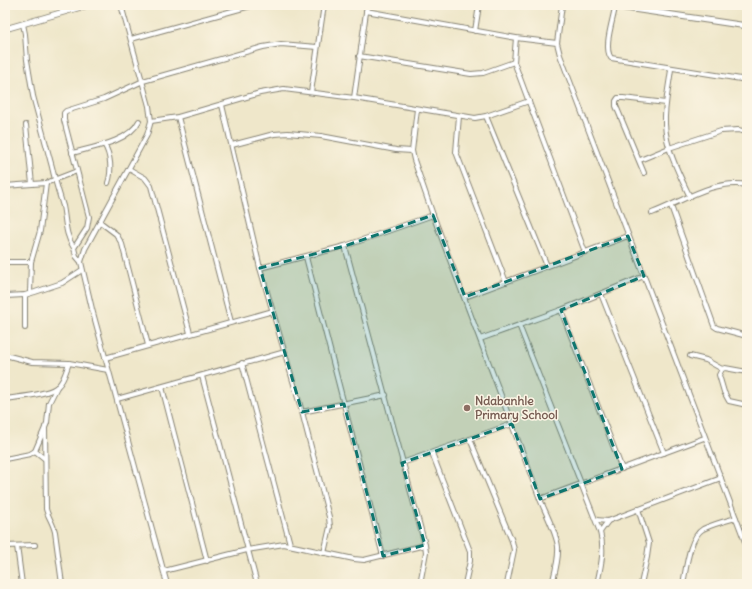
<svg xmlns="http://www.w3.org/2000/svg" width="752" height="589" viewBox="0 0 752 589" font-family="Delius,sans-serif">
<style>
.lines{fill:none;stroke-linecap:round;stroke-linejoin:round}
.minor-casing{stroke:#868273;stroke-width:6}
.tertiary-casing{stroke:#868273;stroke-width:7}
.minor{stroke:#fff;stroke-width:4}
.tertiary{stroke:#fff;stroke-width:5}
.marked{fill:#0f766e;fill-opacity:0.2;stroke:#0f766e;stroke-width:3;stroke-dasharray:8 5;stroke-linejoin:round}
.education-dot{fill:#8d6e63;stroke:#fcf5e5;stroke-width:1.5}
.labels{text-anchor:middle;stroke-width:3;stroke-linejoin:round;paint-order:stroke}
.education-label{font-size:12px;font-weight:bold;fill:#785e54;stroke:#fcf5e5;text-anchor:start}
</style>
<rect width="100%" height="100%" fill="#fcf5e5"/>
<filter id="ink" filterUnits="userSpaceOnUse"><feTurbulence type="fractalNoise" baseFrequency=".025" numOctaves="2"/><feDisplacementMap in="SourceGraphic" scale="8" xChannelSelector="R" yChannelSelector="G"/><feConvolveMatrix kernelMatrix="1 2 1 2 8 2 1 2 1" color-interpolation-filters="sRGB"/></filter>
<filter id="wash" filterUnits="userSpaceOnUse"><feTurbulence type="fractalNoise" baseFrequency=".012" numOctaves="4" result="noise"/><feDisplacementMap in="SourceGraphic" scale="16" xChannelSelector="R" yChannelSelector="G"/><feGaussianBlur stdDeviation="0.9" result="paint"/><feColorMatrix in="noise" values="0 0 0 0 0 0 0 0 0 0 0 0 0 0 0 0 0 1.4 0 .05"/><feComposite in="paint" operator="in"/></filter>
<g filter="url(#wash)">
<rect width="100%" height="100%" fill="#efe7ca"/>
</g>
<g filter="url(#ink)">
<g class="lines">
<g class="minor-casing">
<g id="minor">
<polyline points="121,5 149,106 151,121 147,135 85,249 81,262 92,309 167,584"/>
<polyline points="310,5 324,7"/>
<polyline points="562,5 557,43 560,55 747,547"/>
<path d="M615 7C613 21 603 47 611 58L747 80"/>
<polyline points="366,11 516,38 557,43"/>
<polyline points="5,20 7,28"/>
<path d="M23 24 25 34 27 60 33 96 52 167C55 181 59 193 63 206 66 221 65 235 74 248"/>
<polyline points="475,31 479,5"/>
<polyline points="516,38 514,62 585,252"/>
<polyline points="131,39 254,5"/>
<polyline points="359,56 471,74 483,73 514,62"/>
<path d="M671 69C669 87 664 106 665 124 666 149 679 174 690 197"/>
<polyline points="311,92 324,5"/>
<polyline points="354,98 367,5"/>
<polyline points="222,105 260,268 302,412 329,517 330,527 324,553"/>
<path d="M417 109 412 151 414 160 433 215 540 499C545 512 557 534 558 547 559 559 555 572 552 584"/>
<polyline points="459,116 456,152 506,282"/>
<polyline points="486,116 547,266"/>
<polyline points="178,117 231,322"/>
<polyline points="151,121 178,117 260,93 284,89 354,98 475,118 486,116 529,101"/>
<polyline points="26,125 32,184"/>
<path d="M104 144C111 155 112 171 108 183"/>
<polyline points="232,145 274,134 288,133 321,136 396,150 412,151"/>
<path d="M72 153C94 147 129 142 139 121"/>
<polyline points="640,160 669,148 721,131 738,130 747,132"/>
<polyline points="129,169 145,178 151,186 190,333"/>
<polyline points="644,173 616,106 616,101 618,98 623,98 666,103"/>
<polyline points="5,186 46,183 77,171"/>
<polyline points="671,206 714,326 717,328 747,336"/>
<path d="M652 213C682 202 713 179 747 185"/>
<polyline points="100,222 116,234 122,244 148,345"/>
<polyline points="345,246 433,215"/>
<polyline points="306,257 383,556"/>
<polyline points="5,262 31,262"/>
<polyline points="81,262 76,256 74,248 87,228 89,217 64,120 64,113 66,111 104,99 143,81 263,47 281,44 317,47"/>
<polyline points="260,268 345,246 425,545 426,552 420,584"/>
<polyline points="30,293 31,262 40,231 46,183"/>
<polyline points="601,294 664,453"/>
<polyline points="25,295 25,328"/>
<polyline points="5,296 25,295 35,292 62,283 82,270"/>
<polyline points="465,297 628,236"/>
<polyline points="561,310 622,469"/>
<path d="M519 325 600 532C605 550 601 566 597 584"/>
<polyline points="480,339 561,310 644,276"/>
<polyline points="5,355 32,362 69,363 108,370"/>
<polyline points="690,356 706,360 722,369"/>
<polyline points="105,358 273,311"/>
<polyline points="242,363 290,544"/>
<polyline points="747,372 725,368 722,369 719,375 724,392 729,401 747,405"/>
<polyline points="202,376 257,584"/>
<polyline points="162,387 207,561"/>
<path d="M5 399C17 397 50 395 58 386 64 381 66 371 69 363"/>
<polyline points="117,399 285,352"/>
<polyline points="302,412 386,395"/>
<path d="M45 427 46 509C48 517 53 523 55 532L62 584"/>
<polyline points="470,439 512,424"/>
<polyline points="35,451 45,459"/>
<polyline points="432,453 470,551 470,561 465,584"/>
<polyline points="5,459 30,454 35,451 47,423 49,403 57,387"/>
<polyline points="402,463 470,439 512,541 514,550 507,584"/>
<polyline points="540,499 704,438"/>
<polyline points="638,509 649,543 647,557 641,584"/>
<polyline points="596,520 608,521 721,478"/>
<polyline points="600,532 608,521"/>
<polyline points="5,546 35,545"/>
<polyline points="17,546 22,584"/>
<polyline points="164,571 247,550 284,544 354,559 364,560 425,545"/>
<path d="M683 584C686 570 689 537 703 529 713 524 725 521 736 518"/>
</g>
</g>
<g class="tertiary-casing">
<g id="tertiary">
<polyline points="606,5 747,26"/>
<polyline points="5,29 88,5"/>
</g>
</g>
<use href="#minor" class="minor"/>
<use href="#tertiary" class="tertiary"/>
</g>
</g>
<path class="marked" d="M433 215 465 297 628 236 644 276 561 310 622 469 540 499 512 424 402 463 425 545 383 556 344 404 302 412 260 268 345 246Z"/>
<circle class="education-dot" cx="467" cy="408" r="4"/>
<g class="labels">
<g class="education-label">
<text x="475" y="405">Ndabanhle<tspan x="475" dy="14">Primary School</tspan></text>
</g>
</g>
<rect width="752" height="589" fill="none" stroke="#fcf5e5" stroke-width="20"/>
</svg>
